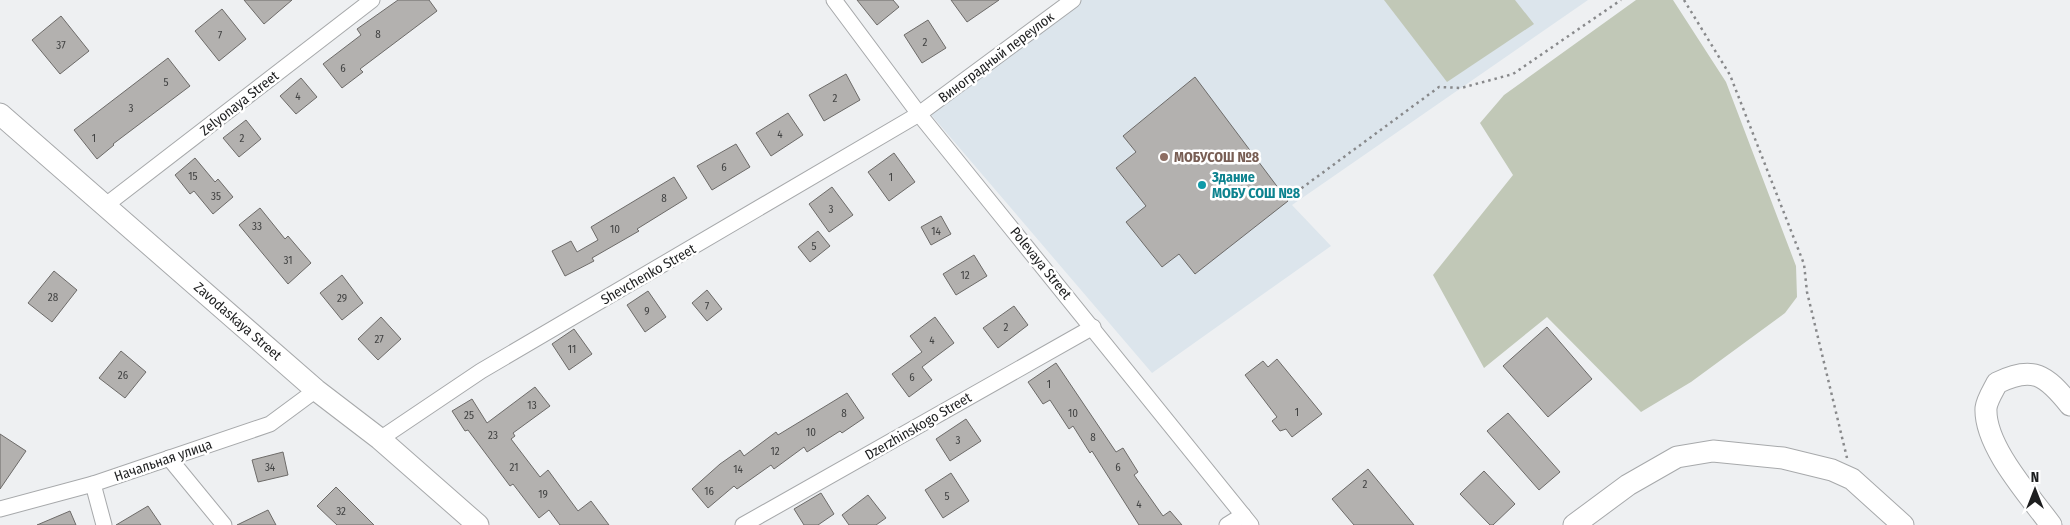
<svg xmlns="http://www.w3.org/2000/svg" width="2070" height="525" viewBox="0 0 2070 525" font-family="'Fira Sans Condensed',sans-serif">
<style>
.built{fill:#dce5ec}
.green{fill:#c1c8b7}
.building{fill:#b3b1af;stroke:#6d6b69}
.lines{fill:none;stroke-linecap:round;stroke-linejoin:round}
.minor-casing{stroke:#a7a9ab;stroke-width:17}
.secondary-casing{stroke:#a7a9ab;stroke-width:23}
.path{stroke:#88898b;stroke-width:2.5;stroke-dasharray:2.5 4;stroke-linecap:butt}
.minor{stroke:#fff;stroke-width:15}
.secondary{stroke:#fff;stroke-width:21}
.education-dot{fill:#8d6e63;stroke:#fff;stroke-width:2}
.culture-dot{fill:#0f9aa8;stroke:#fff;stroke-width:2}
.labels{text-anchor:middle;stroke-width:5;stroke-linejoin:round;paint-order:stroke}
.number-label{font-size:11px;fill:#424343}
.street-label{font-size:14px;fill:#1d1e1f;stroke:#fff}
.education-label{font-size:14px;font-weight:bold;fill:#785e54;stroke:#fff;text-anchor:start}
.culture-label{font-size:14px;font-weight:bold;fill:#0d838f;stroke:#fff;text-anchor:start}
</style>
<rect width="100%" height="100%" fill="#eef0f2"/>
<polygon class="built" points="1076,0 1588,0 1292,205 1331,246 1152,373 927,110"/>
<g class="green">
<polygon points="1384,0 1515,0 1534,24 1447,82"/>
<polygon points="1636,0 1673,0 1726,82 1796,266 1797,297 1785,313 1691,382 1641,412 1547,317 1484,368 1433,275 1513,175 1480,123 1504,95"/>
</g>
<g class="building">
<polygon points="244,0 292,0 264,24"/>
<polygon points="398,0 429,0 437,11 360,69 363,72 342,88 323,64 361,35 357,29"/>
<polygon points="857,0 893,0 899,7 877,25"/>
<polygon points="951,0 999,0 967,22"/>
<polygon points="222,9 246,39 219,61 195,31"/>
<polygon points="61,16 89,51 60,74 32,40"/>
<polygon points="928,20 946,48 922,63 904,35"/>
<polygon points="168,58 190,86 113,144 114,145 97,159 74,130"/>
<polygon points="846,74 860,100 824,121 809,95"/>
<polygon points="1195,77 1288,201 1195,274 1179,254 1162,267 1126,222 1146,206 1116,168 1136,152 1123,136"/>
<polygon points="301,78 317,97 296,114 280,96"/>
<polygon points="788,113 803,135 771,156 756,133"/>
<polygon points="246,120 261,139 239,157 223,138"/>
<polygon points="736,144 750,167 712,190 697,166"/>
<polygon points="894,153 915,182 889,201 868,172"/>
<polygon points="195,158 215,182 218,179 233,197 213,214 194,191 190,194 175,175"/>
<polygon points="674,177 687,198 637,229 639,231 592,258 594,261 565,276 552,251 571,241 577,252 598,240 591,227"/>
<polygon points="832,187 853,215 829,232 809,204"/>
<polygon points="260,208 285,239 288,236 311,263 288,284 239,225"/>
<polygon points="941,216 951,234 931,245 921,227"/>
<polygon points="818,231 830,246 810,262 798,247"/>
<polygon points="974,255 987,276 956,295 943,274"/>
<polygon points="54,271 77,290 52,322 28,303"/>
<polygon points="342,275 363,303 342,320 320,293"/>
<polygon points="707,290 722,309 707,321 692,303"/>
<polygon points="648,291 666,317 645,332 627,305"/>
<polygon points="1014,306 1028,325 998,348 983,328"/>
<polygon points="381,317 401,339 378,360 358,339"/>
<polygon points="935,317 954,343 922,367 932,380 909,397 892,374 922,352 910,336"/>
<polygon points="1547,327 1592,379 1548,417 1503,366"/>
<polygon points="574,329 592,354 569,370 552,344"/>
<polygon points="121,351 146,372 125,398 99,378"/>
<polygon points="1277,359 1322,414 1292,437 1286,429 1280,431 1272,421 1277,417 1245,375 1263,361 1268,367"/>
<polygon points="1056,363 1116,452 1123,448 1138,472 1134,475 1163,516 1170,511 1182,525 1139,525 1092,451 1090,453 1073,426 1069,429 1050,400 1043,404 1028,382"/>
<polygon points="535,387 550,406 513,433 515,436 511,439 540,477 548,470 578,511 591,501 609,525 560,525 549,510 539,518 513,484 510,486 468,430 465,431 452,411 472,399 487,423"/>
<polygon points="847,393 864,418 842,433 840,431 807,452 804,447 774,469 771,465 737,489 734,486 708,508 692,489 720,464 740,450 744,456 776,432 778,435"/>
<polygon points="1508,413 1560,472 1539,490 1487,431"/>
<polygon points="966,419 981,441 950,461 936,439"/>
<polygon points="0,434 26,451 0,489"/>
<polygon points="283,452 288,475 258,482 252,460"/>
<polygon points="1368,469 1414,525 1354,525 1332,499"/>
<polygon points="1484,471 1515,504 1493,525 1490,525 1460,494"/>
<polygon points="951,473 969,501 943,518 925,490"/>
<polygon points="336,487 374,525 337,525 317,506"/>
<polygon points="821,493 834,514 818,525 804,525 794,509"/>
<polygon points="868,495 886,518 876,525 849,525 842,515"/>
<polygon points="148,506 161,525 116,525"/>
<polygon points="268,510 276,525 237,525"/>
<polygon points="70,511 76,525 37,525"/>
</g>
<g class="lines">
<g class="minor-casing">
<g id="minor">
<polyline points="834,0 919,114 1251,525"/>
<polyline points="106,205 372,0"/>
<polyline points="380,439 481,371 919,114 1073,0"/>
<polyline points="169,458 224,525"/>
<polyline points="93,484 104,525"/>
<polyline points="0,509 93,484 270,424 316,390"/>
<polyline points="743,525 1093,327"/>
<polyline points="1227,525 1243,515"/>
</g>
</g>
<g class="secondary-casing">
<g id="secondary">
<polyline points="0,114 316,390 380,439 478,525"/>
<polyline points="1574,525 1628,485 1677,457 1713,451 1783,458 1832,470 1852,479 1903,525"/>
<path d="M2051 525C2030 496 1984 446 1986 408 1987 400 1993 391 1997 383 2033 365 2046 375 2070 405"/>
</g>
</g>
<g class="path">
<polyline points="1684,0 1730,75 1804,264 1807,292 1847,458"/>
<polyline points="1291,196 1439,87 1461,88 1513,74 1621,0"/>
</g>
<use href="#minor" class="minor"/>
<use href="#secondary" class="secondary"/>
</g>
<circle class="education-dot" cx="1164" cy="157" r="5"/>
<circle class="culture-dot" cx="1202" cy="185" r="5"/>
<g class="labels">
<g class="number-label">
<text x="378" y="38">8</text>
<text x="220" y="39">7</text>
<text x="925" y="46">2</text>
<text x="61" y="49">37</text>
<text x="343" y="72">6</text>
<text x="166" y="86">5</text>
<text x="298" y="100">4</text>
<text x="835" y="102">2</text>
<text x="131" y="112">3</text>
<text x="780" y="138">4</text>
<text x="94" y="142">1</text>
<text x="242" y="142">2</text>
<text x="724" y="171">6</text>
<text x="193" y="180">15</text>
<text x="891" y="181">1</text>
<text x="216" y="200">35</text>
<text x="664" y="202">8</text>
<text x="831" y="213">3</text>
<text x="257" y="230">33</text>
<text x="615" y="233">10</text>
<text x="936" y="235">14</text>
<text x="814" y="250">5</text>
<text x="288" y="264">31</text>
<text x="965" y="279">12</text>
<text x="53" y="301">28</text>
<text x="342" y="302">29</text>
<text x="707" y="310">7</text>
<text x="647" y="315">9</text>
<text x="1006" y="331">2</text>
<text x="379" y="343">27</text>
<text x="932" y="344">4</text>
<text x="572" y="353">11</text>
<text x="123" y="379">26</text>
<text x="912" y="381">6</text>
<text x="1049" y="388">1</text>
<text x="532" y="409">13</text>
<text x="1297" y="416">1</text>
<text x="844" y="417">8</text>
<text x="1073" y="417">10</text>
<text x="469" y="419">25</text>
<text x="811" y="436">10</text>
<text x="493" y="439">23</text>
<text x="1093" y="441">8</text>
<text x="958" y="444">3</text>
<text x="775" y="455">12</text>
<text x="270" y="471">34</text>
<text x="514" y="471">21</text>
<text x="1118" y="471">6</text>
<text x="738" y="473">14</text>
<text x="1365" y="488">2</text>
<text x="709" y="495">16</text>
<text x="543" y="498">19</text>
<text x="947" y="500">5</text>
<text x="1139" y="508">4</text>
<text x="341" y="515">32</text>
</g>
<g class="street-label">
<text transform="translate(996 57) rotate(-37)" y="5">Виноградный переулок</text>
<text transform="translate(239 103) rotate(-38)" y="5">Zelyonaya Street</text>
<text transform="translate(1041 263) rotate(51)" y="5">Polevaya Street</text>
<text transform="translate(648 274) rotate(-30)" y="5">Shevchenko Street</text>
<text transform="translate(238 321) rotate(41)" y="5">Zavodaskaya Street</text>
<text transform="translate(918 426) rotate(-30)" y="5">Dzerzhinskogo Street</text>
<text transform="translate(163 460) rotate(-19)" y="5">Начальная улица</text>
</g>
<g class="education-label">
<text x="1174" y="162">МОБУСОШ №8</text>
</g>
<g class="culture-label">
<text x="1212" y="182">Здание<tspan x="1212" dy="16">МОБУ СОШ №8</tspan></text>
</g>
</g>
<g transform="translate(2035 490)" stroke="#ffffff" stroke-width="4" paint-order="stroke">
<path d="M0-4L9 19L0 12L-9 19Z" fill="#1d1e1f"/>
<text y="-8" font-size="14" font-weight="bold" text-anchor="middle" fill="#1d1e1f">N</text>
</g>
</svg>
